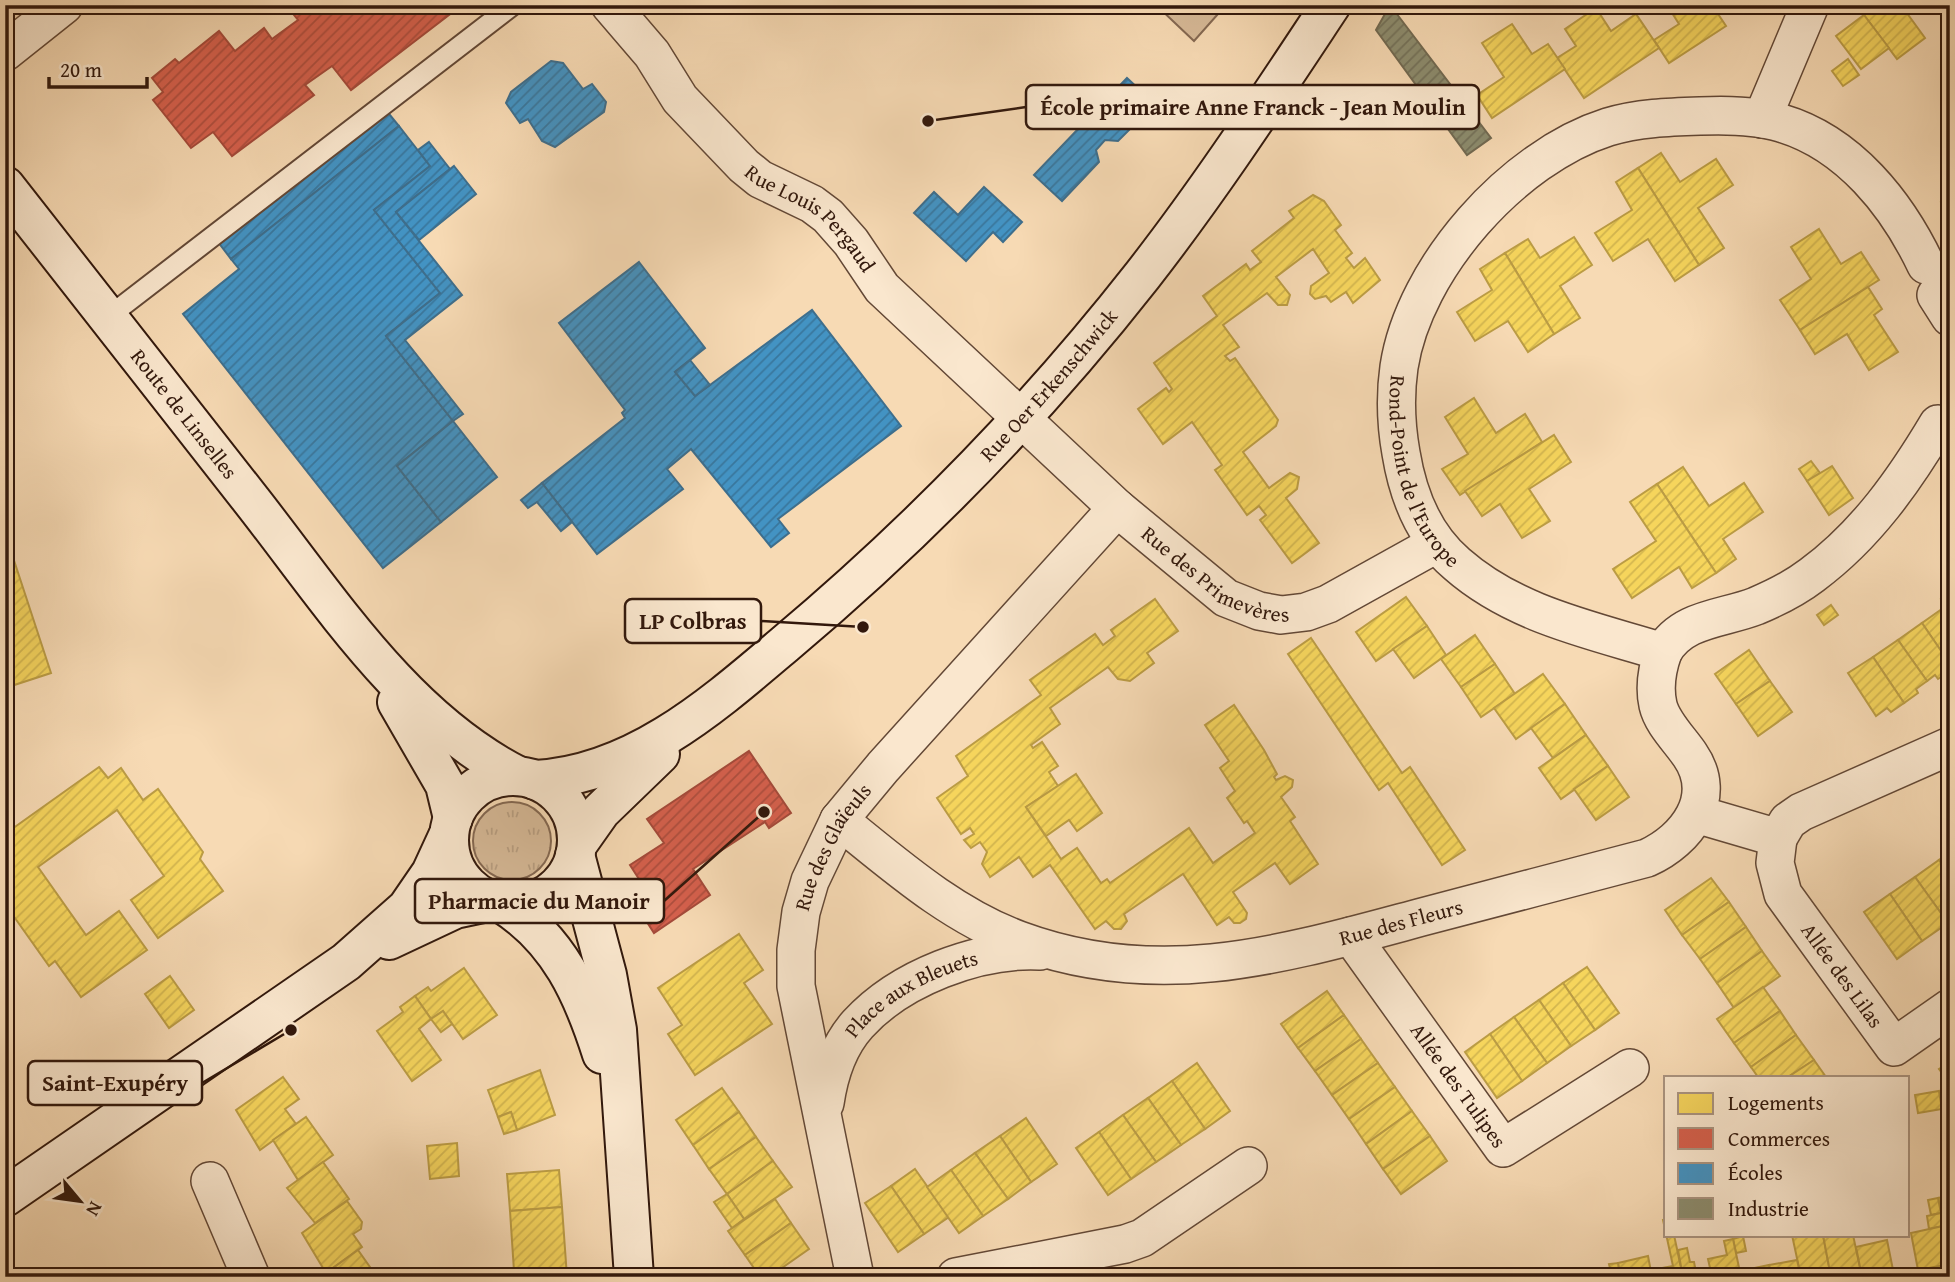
<svg xmlns="http://www.w3.org/2000/svg" width="1955" height="1282" viewBox="0 0 1955 1282" font-family="'Gentium Book Plus',serif">
<style>
.grass{fill:url(#grass-tufts);stroke:#846852;stroke-width:2}
.garden{fill:#d6b997;stroke:#846852;stroke-width:2}
.homes{fill:url(#homes-hatch);stroke:#bb9c44;stroke-width:2}
.shops{fill:url(#shops-hatch);stroke:#a54a3a;stroke-width:2}
.schools{fill:url(#schools-hatch);stroke:#3e6e8c;stroke-width:2}
.industry{fill:url(#industry-hatch);stroke:#716951;stroke-width:2}
.lines{fill:none;stroke-linecap:round;stroke-linejoin:round}
.lane-casing{stroke:#634836;stroke-width:23}
.street-casing{stroke:#634836;stroke-width:40}
.secondary-casing{stroke:#32180c;stroke-width:42}
.lane{stroke:#fae7ce;stroke-width:19}
.street{stroke:#fae7ce;stroke-width:37}
.secondary{stroke:#fae7ce;stroke-width:38}
.labels{text-anchor:middle;stroke-width:7;stroke-linejoin:round;paint-order:stroke}
.street-label{font-size:21px;fill:#32180c;stroke:#fae7ce}
.leader{fill:none;stroke:#32180c;stroke-width:2.5}
.callout-dot{fill:#32180c;stroke:#fae7ce;stroke-width:2.5}
.callout{fill:#fae7ce;stroke:#32180c;stroke-width:2.5}
.callout-label{font-size:23px;text-anchor:middle;font-weight:bold;fill:#32180c}
</style>
<defs>
<pattern id="grass-tufts" width="24" height="20" patternUnits="userSpaceOnUse" patternTransform="scale(1.75)"><rect width="24" height="20" fill="#d6b997"/><path d="M3 7l-1-3M5 7V3M7 7l1-3M15 17l-1-3M17 17v-4M19 17l1-3" fill="none" stroke="#b89e81"/></pattern>
<pattern id="homes-hatch" width="6" height="6" patternUnits="userSpaceOnUse" patternTransform="scale(1.75)"><rect width="6" height="6" fill="#f6d55c"/><path d="M-1 1l2-2M0 6l6-6M5 7l2-2" fill="none" stroke="#d3b64f"/></pattern>
<pattern id="shops-hatch" width="6" height="6" patternUnits="userSpaceOnUse" patternTransform="scale(1.75)"><rect width="6" height="6" fill="#d6604d"/><path d="M-1 1l2-2M0 6l6-6M5 7l2-2" fill="none" stroke="#ae4e3e"/></pattern>
<pattern id="schools-hatch" width="6" height="6" patternUnits="userSpaceOnUse" patternTransform="scale(1.75)"><rect width="6" height="6" fill="#4393c3"/><path d="M-1 1l2-2M0 6l6-6M5 7l2-2" fill="none" stroke="#39779d"/></pattern>
<pattern id="industry-hatch" width="6" height="6" patternUnits="userSpaceOnUse" patternTransform="scale(1.75)"><rect width="6" height="6" fill="#8c8c6e"/><path d="M-1 1l2-2M0 6l6-6M5 7l2-2" fill="none" stroke="#737159"/></pattern>
</defs>
<rect width="100%" height="100%" fill="#f7dab4"/>
<filter id="stains"><feTurbulence type="fractalNoise" baseFrequency=".00286" numOctaves="4"/><feColorMatrix values="0 0 0 0 .2 0 0 0 0 .09 0 0 0 0 .02 0 0 0 .5 -.17"/></filter>
<radialGradient id="worn" r=".72"><stop offset=".6" stop-color="#630" stop-opacity="0"/><stop offset="1" stop-color="#630" stop-opacity=".3"/></radialGradient>
<circle class="grass" cx="512" cy="841" r="39"/>
<polygon class="garden" points="1156,5 1226,5 1194,41"/>
<g class="homes">
<polygon points="1667,5 1712,5 1726,26 1669,63 1654,40 1679,24"/>
<polygon points="1876,5 1901,5 1925,38 1897,59 1864,15"/>
<polygon points="1901,5 1919,5 1907,14"/>
<polygon points="1596,8 1611,31 1636,14 1659,48 1584,98 1557,58 1576,46 1565,29"/>
<polygon points="1864,15 1889,48 1861,69 1836,36"/>
<polygon points="1512,24 1532,54 1548,44 1565,69 1492,118 1477,95 1504,77 1482,43"/>
<polygon points="1848,59 1859,75 1843,86 1832,71"/>
<polygon points="1661,153 1680,182 1716,159 1733,185 1698,208 1724,248 1699,265 1638,168"/>
<polygon points="1638,168 1699,265 1675,281 1648,239 1613,261 1595,233 1632,210 1616,182"/>
<polygon points="1313,195 1324,201 1341,225 1335,230 1352,253 1346,258 1354,268 1365,258 1380,280 1353,303 1346,292 1331,302 1326,296 1315,299 1310,294 1311,286 1329,273 1313,249 1276,277 1290,295 1287,305 1278,305 1267,293 1223,325 1239,347 1225,356 1230,361 1235,358 1278,420 1276,426 1243,452 1269,488 1290,473 1299,477 1297,489 1286,498 1319,543 1292,563 1260,520 1266,515 1259,506 1247,515 1215,470 1222,465 1192,422 1163,444 1138,409 1166,388 1169,392 1172,389 1154,363 1217,316 1203,296 1246,264 1250,270 1261,262 1252,251 1294,218 1289,211"/>
<polygon points="1950,196 1950,216 1941,202"/>
<polygon points="1819,229 1841,264 1861,252 1879,280 1800,330 1780,300 1811,279 1791,247"/>
<polygon points="1574,237 1592,265 1560,286 1580,318 1554,334 1505,253 1528,239 1540,258"/>
<polygon points="1505,253 1554,334 1528,352 1508,321 1475,341 1457,312 1492,290 1480,269"/>
<polygon points="1868,287 1882,309 1874,315 1898,352 1869,370 1847,334 1815,354 1800,330"/>
<polygon points="1474,398 1496,433 1525,414 1542,442 1460,495 1442,469 1468,454 1445,417"/>
<polygon points="1554,435 1571,462 1529,489 1550,521 1522,538 1500,504 1482,516 1465,491"/>
<polygon points="1811,461 1820,473 1807,481 1799,469"/>
<polygon points="1832,466 1853,498 1829,515 1807,481"/>
<polygon points="1683,467 1709,506 1744,483 1763,512 1723,539 1736,559 1716,573 1657,484"/>
<polygon points="1657,484 1716,573 1692,588 1679,567 1632,598 1613,569 1656,541 1630,502"/>
<polygon points="5,533 51,673 5,688"/>
<polygon points="1950,593 1950,611 1941,599"/>
<polygon points="1406,597 1427,626 1376,661 1356,632"/>
<polygon points="1155,599 1178,631 1147,653 1154,663 1130,681 1118,679 1108,667 1050,708 1060,724 1031,745 1033,748 1042,742 1058,766 1049,772 1058,786 1026,807 1061,859 1077,848 1101,883 1107,879 1110,883 1189,828 1213,863 1255,833 1247,821 1244,823 1227,798 1235,791 1220,768 1229,761 1205,725 1234,705 1264,750 1277,774 1274,777 1276,780 1285,776 1293,780 1292,787 1281,797 1295,817 1290,821 1318,864 1290,884 1275,863 1233,892 1247,913 1246,919 1240,923 1234,923 1229,917 1217,925 1183,874 1124,914 1127,921 1121,929 1114,929 1106,921 1095,929 1050,865 1033,877 1019,857 990,877 982,864 987,852 980,842 971,848 964,840 974,834 970,828 961,834 937,798 968,776 956,756 1041,695 1030,680 1095,634 1103,645 1115,636 1111,630"/>
<polygon points="1831,605 1838,615 1824,625 1817,615"/>
<polygon points="1946,606 1950,611 1950,664 1922,623"/>
<polygon points="1922,623 1950,664 1950,671 1938,679 1935,675 1927,681 1898,640"/>
<polygon points="1427,626 1446,655 1414,678 1393,649"/>
<polygon points="1475,635 1495,664 1461,687 1441,659"/>
<polygon points="1311,638 1402,773 1410,767 1465,850 1442,865 1388,783 1379,790 1288,654"/>
<polygon points="1898,640 1927,681 1916,689 1918,693 1904,703 1873,657"/>
<polygon points="1749,650 1770,681 1736,704 1715,674"/>
<polygon points="1873,657 1904,703 1891,712 1887,708 1876,716 1848,673"/>
<polygon points="1495,664 1515,694 1481,717 1461,687"/>
<polygon points="1543,674 1565,704 1516,739 1494,708"/>
<polygon points="1770,681 1792,712 1758,736 1736,704"/>
<polygon points="1565,704 1586,735 1553,758 1531,728"/>
<polygon points="1586,735 1608,766 1561,799 1539,768"/>
<polygon points="1608,766 1629,797 1596,820 1574,789"/>
<polygon points="99,767 108,778 121,768 143,800 158,789 203,852 200,859 223,891 158,938 131,900 164,876 117,810 38,867 86,935 119,911 147,950 81,997 55,961 49,966 5,904 5,885 10,881 5,874 5,843 9,840 5,834"/>
<polygon points="1076,774 1102,813 1077,831 1069,820 1046,836 1026,807"/>
<polygon points="1950,852 1950,876 1939,860"/>
<polygon points="1939,860 1950,876 1948,923 1915,877"/>
<polygon points="1915,877 1948,923 1922,941 1890,894"/>
<polygon points="1711,878 1729,902 1682,935 1665,910"/>
<polygon points="1890,894 1922,941 1897,959 1864,912"/>
<polygon points="1729,902 1746,927 1700,959 1682,935"/>
<polygon points="1746,927 1762,951 1717,983 1700,959"/>
<polygon points="739,934 763,970 744,983 772,1024 695,1075 668,1034 682,1025 658,988"/>
<polygon points="1762,951 1780,976 1734,1008 1717,983"/>
<polygon points="1587,967 1619,1013 1595,1030 1563,983"/>
<polygon points="464,968 497,1015 463,1039 443,1011 431,1019 415,996 428,987 431,991"/>
<polygon points="170,976 194,1010 169,1028 145,994"/>
<polygon points="1563,983 1595,1030 1571,1046 1539,1000"/>
<polygon points="1763,987 1780,1011 1734,1043 1717,1019"/>
<polygon points="1327,991 1344,1015 1298,1048 1281,1024"/>
<polygon points="415,996 431,1019 419,1029 441,1060 412,1081 377,1031 403,1012 400,1007"/>
<polygon points="1539,1000 1571,1046 1547,1063 1514,1017"/>
<polygon points="443,1011 452,1024 441,1032 431,1019"/>
<polygon points="1780,1011 1796,1035 1751,1067 1734,1043"/>
<polygon points="1344,1015 1361,1039 1315,1071 1298,1048"/>
<polygon points="1514,1017 1547,1063 1522,1081 1490,1034"/>
<polygon points="1490,1034 1522,1081 1497,1098 1465,1052"/>
<polygon points="1796,1035 1814,1060 1788,1077 1758,1077 1751,1067"/>
<polygon points="1361,1039 1378,1063 1332,1095 1315,1071"/>
<polygon points="1814,1060 1826,1077 1788,1077"/>
<polygon points="1950,1062 1950,1073 1945,1077 1939,1069"/>
<polygon points="1197,1063 1230,1111 1205,1129 1172,1081"/>
<polygon points="1378,1063 1395,1087 1349,1119 1332,1095"/>
<polygon points="540,1070 555,1115 517,1130 511,1112 498,1117 488,1090"/>
<polygon points="283,1077 299,1099 285,1109 296,1124 260,1150 236,1110"/>
<polygon points="1172,1081 1205,1129 1181,1145 1148,1098"/>
<polygon points="1395,1087 1412,1111 1366,1144 1349,1119"/>
<polygon points="722,1088 739,1112 693,1145 676,1120"/>
<polygon points="1939,1091 1942,1109 1918,1113 1915,1095"/>
<polygon points="1148,1098 1181,1145 1156,1162 1123,1115"/>
<polygon points="1412,1111 1430,1136 1383,1169 1366,1144"/>
<polygon points="511,1112 517,1130 504,1134 498,1117"/>
<polygon points="739,1112 756,1137 709,1169 693,1145"/>
<polygon points="1123,1115 1156,1162 1131,1179 1099,1132"/>
<polygon points="306,1117 333,1155 298,1180 273,1140"/>
<polygon points="1026,1118 1057,1164 1031,1182 1000,1136"/>
<polygon points="1099,1132 1131,1179 1108,1195 1076,1148"/>
<polygon points="1000,1136 1031,1182 1008,1199 975,1153"/>
<polygon points="1430,1136 1447,1161 1401,1194 1383,1169"/>
<polygon points="756,1137 773,1161 727,1194 709,1169"/>
<polygon points="457,1143 459,1176 430,1179 427,1146"/>
<polygon points="975,1153 1008,1199 983,1216 951,1170"/>
<polygon points="773,1161 792,1187 744,1219 727,1194"/>
<polygon points="323,1162 349,1199 315,1223 287,1188"/>
<polygon points="915,1169 949,1217 924,1234 891,1186"/>
<polygon points="559,1170 562,1207 510,1211 507,1174"/>
<polygon points="951,1170 983,1216 959,1233 927,1187"/>
<polygon points="891,1186 924,1234 898,1252 865,1203"/>
<polygon points="727,1194 744,1219 732,1228 714,1202"/>
<polygon points="1947,1196 1949,1211 1941,1213 1938,1198"/>
<polygon points="1938,1198 1941,1213 1931,1215 1928,1200"/>
<polygon points="775,1199 791,1223 745,1255 728,1231"/>
<polygon points="347,1201 362,1222 361,1229 353,1234 362,1247 326,1273 302,1233"/>
<polygon points="562,1207 567,1277 518,1277 518,1271 514,1271 510,1211"/>
<polygon points="1949,1211 1950,1227 1944,1229 1941,1213"/>
<polygon points="1941,1213 1943,1226 1929,1229 1927,1216"/>
<polygon points="1666,1219 1666,1235 1674,1235 1683,1277 1652,1277 1651,1270 1673,1266 1663,1220"/>
<polygon points="791,1223 809,1249 769,1277 760,1277 745,1255"/>
<polygon points="1943,1226 1950,1264 1918,1270 1911,1233"/>
<polygon points="1950,1227 1950,1259 1944,1229"/>
<polygon points="1792,1235 1823,1235 1831,1277 1801,1277"/>
<polygon points="1823,1235 1853,1235 1862,1277 1831,1277"/>
<polygon points="1743,1236 1746,1251 1736,1253 1733,1239"/>
<polygon points="1733,1239 1741,1277 1712,1277 1708,1259 1727,1255 1724,1241"/>
<polygon points="1887,1240 1894,1275 1862,1277 1856,1247"/>
<polygon points="1687,1248 1690,1262 1694,1262 1697,1277 1683,1277 1678,1250"/>
<polygon points="358,1250 377,1277 320,1277 326,1273"/>
<polygon points="1648,1256 1652,1277 1620,1277 1618,1263"/>
<polygon points="1797,1260 1801,1277 1771,1277 1769,1265"/>
<polygon points="1618,1263 1620,1277 1591,1277 1611,1273 1609,1264"/>
<polygon points="1769,1265 1771,1277 1741,1277 1740,1271"/>
<polygon points="466,1271 466,1277 436,1277 436,1274"/>
</g>
<g class="shops">
<polygon points="286,5 462,5 351,90 332,66 305,85 314,95 232,156 213,132 191,148 153,100 163,92 152,78 175,59 179,63 219,31 235,51 264,28 272,39 298,20"/>
<polygon points="749,751 791,813 769,828 765,822 693,869 710,895 654,933 638,908 635,898 646,890 630,865 664,843 647,819"/>
</g>
<g class="schools">
<polygon points="551,61 563,63 583,89 592,84 606,102 604,112 555,147 542,141 528,119 520,123 506,103 511,92"/>
<polygon points="1127,78 1155,104 1118,141 1105,140 1096,150 1099,162 1062,201 1034,175"/>
<polygon points="385,109 399,126 231,259 218,242"/>
<polygon points="399,126 430,166 374,210 440,293 386,336 453,421 397,466 441,522 383,568 183,314 239,269 231,259"/>
<polygon points="429,142 450,169 396,212 462,295 405,340 463,414 453,421 386,336 440,293 374,210 430,166 418,150"/>
<polygon points="454,166 476,194 419,240 396,212"/>
<polygon points="984,187 1022,222 1003,242 993,232 966,261 914,213 934,192 958,215"/>
<polygon points="639,262 705,348 675,372 695,396 812,310 901,426 778,519 789,533 771,547 691,449 667,469 683,489 597,554 542,483 625,418 622,413 625,410 559,323"/>
<polygon points="690,360 710,385 695,396 675,372"/>
<polygon points="453,421 497,477 441,522 397,466"/>
<polygon points="542,483 572,522 561,531 537,502 528,508 521,500"/>
</g>
<polygon class="industry" points="1390,5 1491,138 1467,155 1376,30"/>
<g class="lines">
<g class="lane-casing">
<polyline id="lane" points="108,317 513,5"/>
</g>
<g class="street-casing">
<g id="street">
<path id="s1" d="M610 5 652 54 680 99 744 166 760 179 812 204 828 216 851 242 882 288 1117 508 1226 598 1259 611 1281 615 1306 612 1328 604 1436 544"/>
<polyline points="5,52 64,5"/>
<polyline points="1762,119 1810,5"/>
<path id="s2" d="M1926 265C1897 204 1849 143 1781 123 1755 115 1726 115 1700 116 1669 117 1638 118 1608 127 1513 157 1414 268 1399 367 1395 395 1396 425 1401 453 1408 496 1424 536 1457 564 1515 615 1592 630 1663 652 1682 618 1723 619 1756 606 1775 598 1795 588 1812 575 1866 535 1904 481 1938 424"/>
<polyline points="1936,295 1950,317"/>
<polyline points="1696,814 1778,838 1788,821 1801,812 1950,746"/>
<path id="s3" d="M839 820C895 865 951 915 1019 940 1160 992 1284 954 1422 917 1497 897 1572 878 1647 858 1687 840 1719 797 1690 755 1680 740 1662 723 1658 705 1654 687 1657 669 1663 652"/>
<path id="s4" d="M1778 838 1775 863 1783 894 1894 1047 1950 1008"/>
<path id="s5" d="M1351 936 1503 1148 1630 1068"/>
<path id="s6" d="M825 1103C829 1075 839 1045 858 1024 900 978 978 948 1040 951"/>
<polyline points="210,1181 251,1277"/>
<path id="s7" d="M855 1277 796 986V950L801 912 810 881 839 820 883 767 1117 508"/>
<polyline points="956,1277 1125,1244 1142,1238 1248,1166"/>
</g>
</g>
<g class="secondary-casing">
<g id="secondary">
<path id="s8" d="M5 186C86 289 167 392 248 496 327 596 402 717 518 776"/>
<polyline points="397,702 445,785 453,818"/>
<circle cx="513" cy="840" r="64"/>
<path id="s9" d="M535 780C634 775 713 705 785 644 916 534 1036 411 1142 276 1210 189 1270 97 1331 5"/>
<polyline points="577,845 601,811 660,754"/>
<polyline points="575,855 607,975 617,1030 634,1277"/>
<path d="M503 904C559 940 583 994 602 1054"/>
<polyline points="389,940 455,909 493,901"/>
<polyline points="5,1197 346,962 407,908 431,873 449,834"/>
</g>
</g>
<use href="#lane" class="lane"/>
<use href="#street" class="street"/>
<use href="#secondary" class="secondary"/>
</g>
<g class="labels">
<g class="street-label">
<text dy="7" stroke="none"><textPath href="#s1" startOffset="296">Rue Louis Pergaud</textPath></text>
<text dy="7" stroke="none"><textPath href="#s9" startOffset="660">Rue Oer Erkenschwick</textPath></text>
<text dy="7" stroke="none"><textPath href="#s8" startOffset="290">Route de Linselles</textPath></text>
<text dy="7" stroke="none"><textPath href="#s2" startOffset="826">Rond-Point de l'Europe</textPath></text>
<text dy="7" stroke="none"><textPath href="#s1" startOffset="842">Rue des Primevères</textPath></text>
<text dy="7" stroke="none"><textPath href="#s7" startOffset="444">Rue des Glaïeuls</textPath></text>
<text dy="7" stroke="none"><textPath href="#s3" startOffset="607">Rue des Fleurs</textPath></text>
<text dy="7" stroke="none"><textPath href="#s4" startOffset="158">Allée des Lilas</textPath></text>
<text dy="7" stroke="none"><textPath href="#s6" startOffset="149">Place aux Bleuets</textPath></text>
<text dy="7" stroke="none"><textPath href="#s5" startOffset="184">Allée des Tulipes</textPath></text>
</g>
</g>
<path class="leader" d="M928 121L1026 107M863 627L761 621M764 812L664 901M291 1030L202 1083"/>
<g class="callout-dot">
<circle cx="928" cy="121" r="7"/>
<circle cx="863" cy="627" r="7"/>
<circle cx="764" cy="812" r="7"/>
<circle cx="291" cy="1030" r="7"/>
</g>
<g class="callout">
<rect x="1026" y="85" width="453" height="44" rx="7"/>
<rect x="625" y="599" width="136" height="44" rx="7"/>
<rect x="415" y="879" width="249" height="44" rx="7"/>
<rect x="28" y="1061" width="174" height="44" rx="7"/>
</g>
<g class="callout-label">
<text x="1253" y="115">École primaire Anne Franck - Jean Moulin</text>
<text x="693" y="629">LP Colbras</text>
<text x="539" y="909">Pharmacie du Manoir</text>
<text x="115" y="1091">Saint-Exupéry</text>
</g>
<rect width="1955" height="1282" fill="none" stroke="#f7dab4" stroke-width="28"/>
<rect x="7" y="7" width="1941" height="1268" fill="none" stroke="#32180c" stroke-width="3.5"/>
<rect x="14" y="14" width="1927" height="1254" fill="none" stroke="#32180c" stroke-width="2"/>
<rect x="1664" y="1076" width="245" height="161" fill="#fae7ce" stroke="#aa9480" stroke-width="2"/>
<rect x="1678" y="1093" width="35" height="21" fill="#f6d55c" stroke="#aa9480" stroke-width="2"/>
<text x="1728" y="1110" font-size="21" fill="#32180c">Logements</text>
<rect x="1678" y="1128" width="35" height="21" fill="#d6604d" stroke="#aa9480" stroke-width="2"/>
<text x="1728" y="1146" font-size="21" fill="#32180c">Commerces</text>
<rect x="1678" y="1163" width="35" height="21" fill="#4393c3" stroke="#aa9480" stroke-width="2"/>
<text x="1728" y="1180" font-size="21" fill="#32180c">Écoles</text>
<rect x="1678" y="1198" width="35" height="21" fill="#8c8c6e" stroke="#aa9480" stroke-width="2"/>
<text x="1728" y="1216" font-size="21" fill="#32180c">Industrie</text>
<g transform="translate(80 1201) rotate(119)" stroke="#fae7ce" stroke-width="5" paint-order="stroke">
<path d="M0-5L12 26L0 18L-12 26Z" fill="#32180c"/>
<text y="-10" font-size="19" font-weight="bold" text-anchor="middle" fill="#32180c">N</text>
</g>
<path d="M49 77v10h98v-10" fill="none" stroke="#32180c" stroke-width="3.5"/>
<text x="60" y="77" font-size="21" fill="#32180c" stroke="#fae7ce" stroke-width="5" paint-order="stroke">20 m</text>
<rect width="100%" height="100%" filter="url(#stains)"/>
<rect width="100%" height="100%" fill="url(#worn)"/>
</svg>
